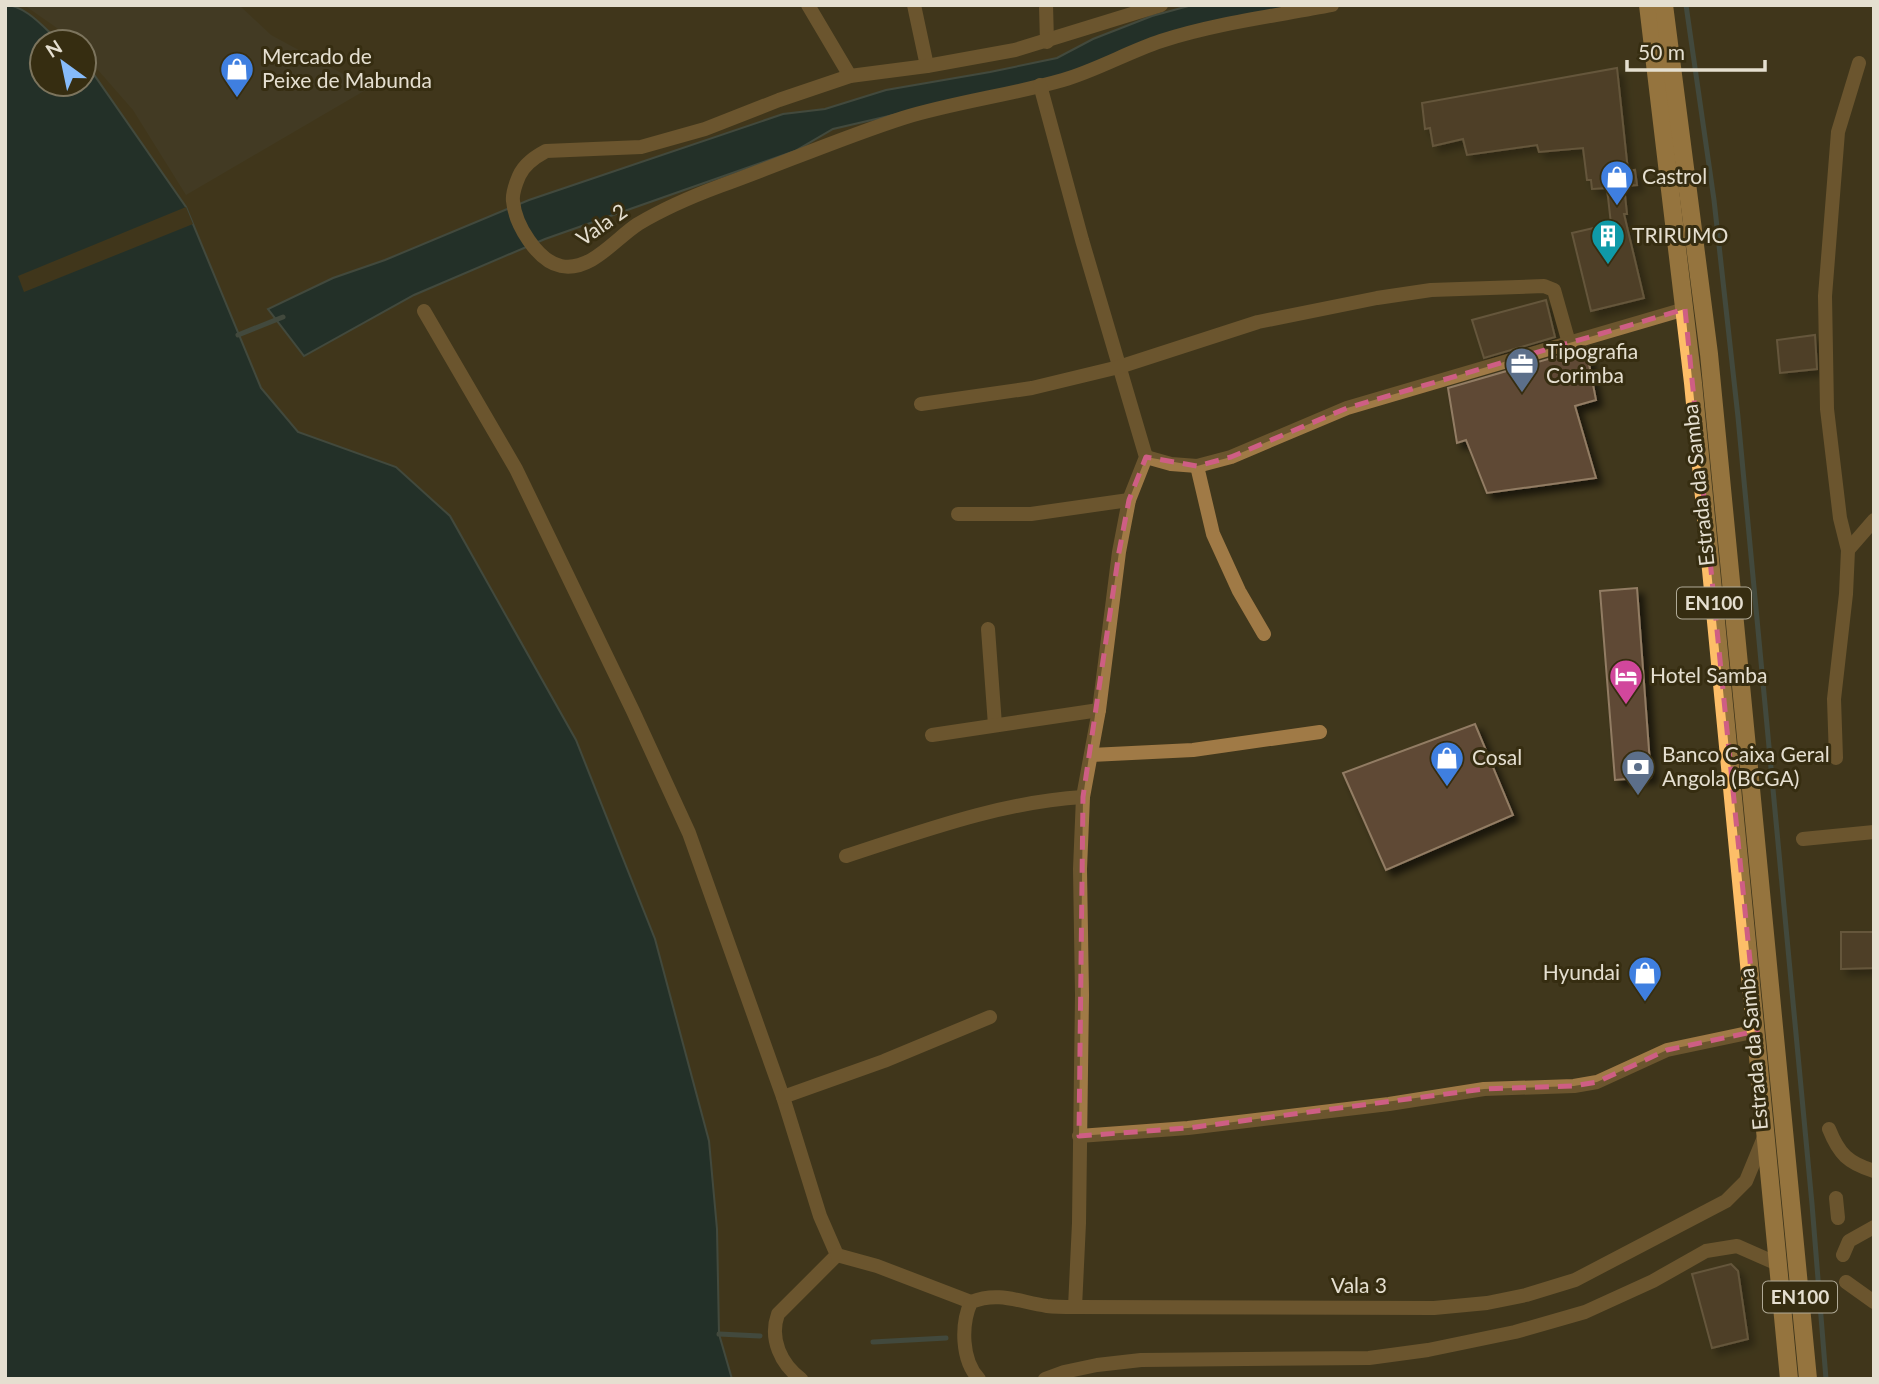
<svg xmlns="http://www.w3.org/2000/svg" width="1879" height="1384" viewBox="0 0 1879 1384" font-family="Lato,sans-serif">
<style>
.commercial{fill:#463f2d}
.water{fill:#022938;stroke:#466066;stroke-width:2}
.pier{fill:#40371c}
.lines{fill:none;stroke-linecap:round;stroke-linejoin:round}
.stream{stroke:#466066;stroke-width:5}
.building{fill:#5e4a34;stroke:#927c64;stroke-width:2;filter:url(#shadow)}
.street{stroke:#a07a46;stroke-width:14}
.primary{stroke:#fdbe68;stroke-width:18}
.marked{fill:none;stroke:#ce5e84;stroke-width:5;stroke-dasharray:14 9;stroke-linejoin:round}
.labels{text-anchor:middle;stroke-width:6;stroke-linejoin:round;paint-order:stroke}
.shield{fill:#362d11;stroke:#b0aa97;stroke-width:2}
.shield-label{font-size:19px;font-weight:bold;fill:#e5dfd0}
.poi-label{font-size:21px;fill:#e5dfd0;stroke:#362d11;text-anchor:start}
.street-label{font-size:21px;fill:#e5dfd0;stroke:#362d11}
</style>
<defs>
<filter id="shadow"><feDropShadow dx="6" dy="6" stdDeviation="3.5" flood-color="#0009"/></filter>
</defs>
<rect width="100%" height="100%" fill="#40371c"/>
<polygon class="commercial" points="24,5 239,5 271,35 369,88 186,195 133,110 84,54 84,42 73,42 67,35"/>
<g class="water">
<path d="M5 5C26 5 45 29 60 42H42V84H84V63L90 69 186 207 261 388 298 432 396 467 450 516 576 740 655 939 709 1141 717 1229 719 1334 732 1379H5Z"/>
<polygon points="1192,5 1298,5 1065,75 833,129 795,151 545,239 414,295 304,356 268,309 333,278 385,260 529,200 783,114 825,109 886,90 990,72 1057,58 1093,39 1152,16"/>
</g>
<polygon class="pier" points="186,207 193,224 24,292 18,276"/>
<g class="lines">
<g class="stream">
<polyline points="1686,5 1714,200 1738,417 1812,1204 1826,1379"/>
<polyline points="238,335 283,317"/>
<polyline points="719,1334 760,1336"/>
<polyline points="873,1342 946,1338"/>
</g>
</g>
<g class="building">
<polygon points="1617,68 1628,171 1635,170 1637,185 1624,186 1627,214 1624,214 1644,298 1591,311 1572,233 1611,224 1607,188 1592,189 1591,180 1587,180 1583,148 1539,152 1537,145 1467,155 1463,139 1433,146 1430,128 1425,129 1422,103"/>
<polygon points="1546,300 1555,337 1484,358 1472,320"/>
<polygon points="1815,335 1817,369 1780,373 1777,340"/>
<polygon points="1586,348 1596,400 1575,406 1596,478 1487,493 1466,440 1457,443 1448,388"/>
<polygon points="1637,588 1651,777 1615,780 1600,591"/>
<polygon points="1475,724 1513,815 1386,870 1343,773"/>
<polygon points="1841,932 1874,932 1874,968 1841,969"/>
<polygon points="1731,1264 1738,1271 1748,1339 1712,1348 1692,1274"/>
</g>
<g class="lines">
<g class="street">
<polyline points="808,5 850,76"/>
<polyline points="914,5 927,66"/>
<polyline points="1046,5 1047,42"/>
<path d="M1161 5 1015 50 927 66 850 76 779 100 705 129 641 147 546 151C535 157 524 164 519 176 516 183 512 193 513 201 515 224 537 261 561 266 591 272 616 238 638 224 663 209 693 196 720 186 781 164 841 138 903 118 955 102 1011 95 1063 80 1097 70 1128 52 1161 41 1217 23 1275 16 1332 5"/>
<polyline points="1040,85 1082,240 1146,457 1129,500 1119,552 1099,710 1083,797 1080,869 1082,995 1079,1223 1075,1307"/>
<path d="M424 311 516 469 633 711 689 833 783 1097 820 1216 837 1255 778 1314C769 1339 781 1364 801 1379"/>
<polyline points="921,404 1032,388 1119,367 1258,322 1377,298 1431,290 1544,286 1554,290 1569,343"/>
<polyline points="1146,457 1171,464 1197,466 1231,457 1347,408 1685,309"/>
<polyline points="1197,466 1213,534 1239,591 1264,634"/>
<polyline points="958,514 1031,514 1129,500"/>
<polyline points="1848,550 1874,520"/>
<polyline points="988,629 995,725"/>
<polyline points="932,735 1099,710"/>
<polyline points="1091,755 1193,750 1320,732"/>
<polyline points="1836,758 1834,699 1846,594 1848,550 1840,518 1827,409 1825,296 1838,132 1859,63"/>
<polyline points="1803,839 1874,832"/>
<path d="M846 856C923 831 1001 802 1083 797"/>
<polyline points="783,1097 884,1061 990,1017"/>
<path d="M1829 1129C1839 1154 1848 1163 1874 1171"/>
<polyline points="1079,1136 1188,1128 1389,1104 1484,1089 1574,1086 1597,1082 1667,1050 1757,1031"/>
<polyline points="1836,1198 1838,1218"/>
<polyline points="837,1255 877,1266 971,1302"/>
<polyline points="1843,1255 1849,1241 1874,1227"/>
<polyline points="1846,1282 1874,1302"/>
<path d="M979 1379C961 1360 961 1324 971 1302 999 1291 1019 1302 1047 1306 1056 1307 1065 1307 1075 1307L1434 1308 1487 1303 1526 1295 1575 1280 1726 1201 1746 1181 1765 1135"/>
<polyline points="1045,1379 1064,1372 1097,1365 1141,1360 1369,1358 1428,1350 1515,1332 1585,1312 1653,1281 1706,1251 1737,1246 1778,1264"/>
</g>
<g class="primary">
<polyline points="1648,5 1693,383 1789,1379"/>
<polyline points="1664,5 1709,354 1808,1379"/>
</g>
</g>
<path d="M0 0H1879V1384H0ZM1685 309 1757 1031 1667 1050 1597 1082 1574 1086 1484 1089 1188 1128 1079 1136 1083 797 1119 552 1129 500 1146 457 1197 466 1231 457 1347 408Z" fill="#40371c" fill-opacity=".55" fill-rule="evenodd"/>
<path class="marked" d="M1685 309 1757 1031 1667 1050 1597 1082 1574 1086 1484 1089 1188 1128 1079 1136 1083 797 1119 552 1129 500 1146 457 1197 466 1231 457 1347 408Z"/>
<defs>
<g id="shop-pin" transform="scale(1.75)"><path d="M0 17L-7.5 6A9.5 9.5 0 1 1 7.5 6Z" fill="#3f7fe0" stroke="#362d11"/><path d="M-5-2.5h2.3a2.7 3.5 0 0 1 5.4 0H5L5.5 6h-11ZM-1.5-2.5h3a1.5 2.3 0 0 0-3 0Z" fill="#fff"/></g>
<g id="building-pin" transform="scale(1.75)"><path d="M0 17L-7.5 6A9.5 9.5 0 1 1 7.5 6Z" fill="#0f9aa8" stroke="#362d11"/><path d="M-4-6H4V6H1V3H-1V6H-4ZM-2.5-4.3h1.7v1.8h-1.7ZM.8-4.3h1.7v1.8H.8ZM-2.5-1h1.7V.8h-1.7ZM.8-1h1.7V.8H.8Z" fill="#fff"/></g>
<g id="office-pin" transform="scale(1.75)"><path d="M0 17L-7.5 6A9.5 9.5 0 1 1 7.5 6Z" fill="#5c6f8a" stroke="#362d11"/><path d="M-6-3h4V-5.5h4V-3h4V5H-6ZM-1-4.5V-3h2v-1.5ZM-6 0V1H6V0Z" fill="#fff"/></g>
<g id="hotel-pin" transform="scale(1.75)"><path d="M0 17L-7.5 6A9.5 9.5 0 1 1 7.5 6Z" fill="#d1479c" stroke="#362d11"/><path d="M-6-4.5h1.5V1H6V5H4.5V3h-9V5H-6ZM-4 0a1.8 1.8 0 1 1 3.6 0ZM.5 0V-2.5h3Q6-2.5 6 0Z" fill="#fff"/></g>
<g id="bank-pin" transform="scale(1.75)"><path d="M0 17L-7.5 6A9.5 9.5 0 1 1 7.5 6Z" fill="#5c6f8a" stroke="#362d11"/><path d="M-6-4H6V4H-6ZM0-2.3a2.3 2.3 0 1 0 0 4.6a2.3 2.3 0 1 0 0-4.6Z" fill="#fff"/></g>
</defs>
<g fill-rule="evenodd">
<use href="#shop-pin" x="237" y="69"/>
<use href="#shop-pin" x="1617" y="177"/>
<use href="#building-pin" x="1608" y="236"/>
<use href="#office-pin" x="1522" y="364"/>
<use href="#hotel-pin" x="1626" y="676"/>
<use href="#shop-pin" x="1447" y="758"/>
<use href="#bank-pin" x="1638" y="767"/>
<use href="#shop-pin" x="1645" y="973"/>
</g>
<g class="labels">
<g class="shield">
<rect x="1677" y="587.5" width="74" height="31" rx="5"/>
<rect x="1763" y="1281.5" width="74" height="31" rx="5"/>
</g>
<g class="shield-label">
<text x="1714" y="610">EN100</text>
<text x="1800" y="1304">EN100</text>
</g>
<g class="poi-label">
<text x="262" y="64">Mercado de<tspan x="262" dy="24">Peixe de Mabunda</tspan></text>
<text x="1642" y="184">Castrol</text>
<text x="1632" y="243">TRIRUMO</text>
<text x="1546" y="359">Tipografia<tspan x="1546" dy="24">Corimba</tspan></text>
<text x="1650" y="683">Hotel Samba</text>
<text x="1662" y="762">Banco Caixa Geral<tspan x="1662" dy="24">Angola (BCGA)</tspan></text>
<text x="1472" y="765">Cosal</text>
<text x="1620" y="980" text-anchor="end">Hyundai</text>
</g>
<g class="street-label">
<text transform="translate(602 225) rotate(-35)" y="7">Vala 2</text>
<text transform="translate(1699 485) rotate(-96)" y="7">Estrada da Samba</text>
<text transform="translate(1754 1049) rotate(-95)" y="7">Estrada da Samba</text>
<text x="1359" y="1293">Vala 3</text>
</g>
</g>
<rect width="1879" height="1384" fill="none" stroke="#e5dfd0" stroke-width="14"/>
<g transform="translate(63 63) rotate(327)"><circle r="33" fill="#362d11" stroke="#7c745d" stroke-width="2"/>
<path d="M0-5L12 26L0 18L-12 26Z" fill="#86bbfb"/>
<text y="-10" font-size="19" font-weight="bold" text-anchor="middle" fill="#e5dfd0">N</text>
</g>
<path d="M1627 60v10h138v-10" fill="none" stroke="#e5dfd0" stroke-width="3.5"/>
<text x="1638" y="60" font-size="21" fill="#e5dfd0" stroke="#362d11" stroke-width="5" paint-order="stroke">50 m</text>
</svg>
